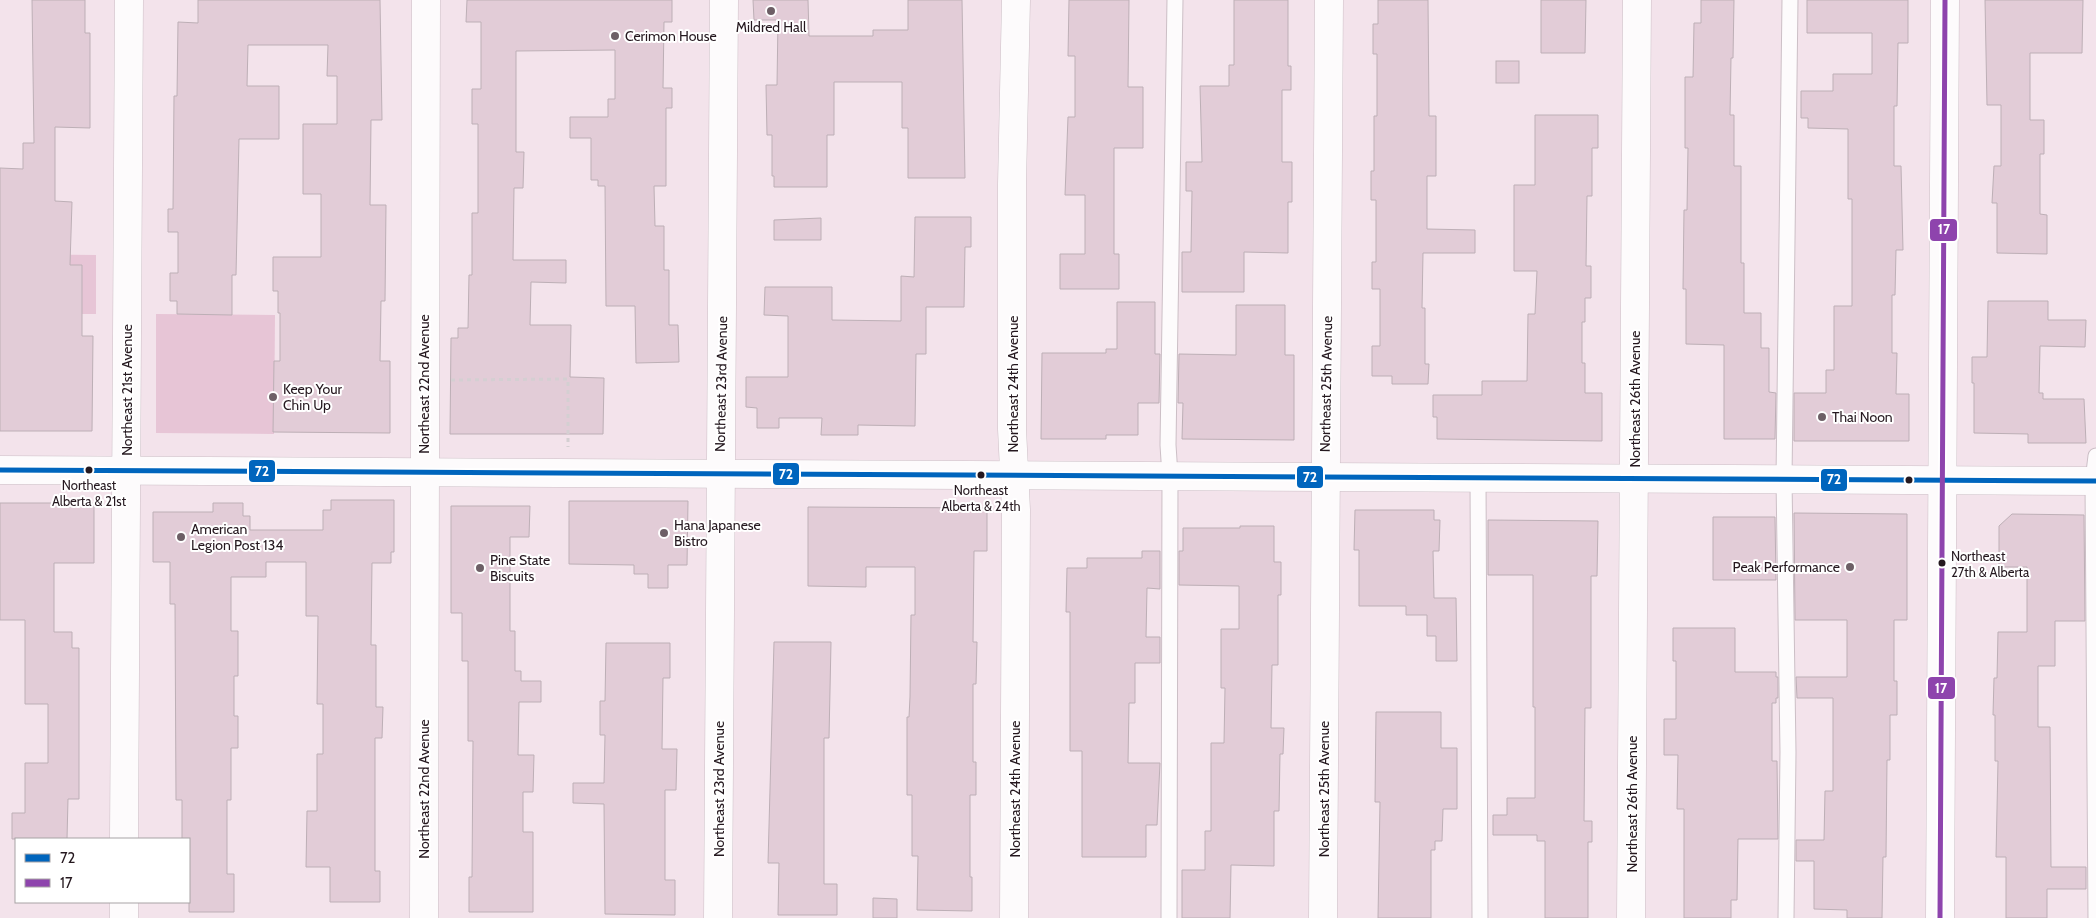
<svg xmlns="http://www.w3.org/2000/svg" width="2096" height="918" viewBox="0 0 2096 918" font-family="Cabin,sans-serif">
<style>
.green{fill:#e7c5d6}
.building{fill:#e2ccd7;stroke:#bdafb6}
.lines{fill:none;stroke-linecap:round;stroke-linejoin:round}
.service-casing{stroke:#ccbfc6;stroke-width:17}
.minor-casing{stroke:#ccbfc6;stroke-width:29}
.tertiary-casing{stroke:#ccbfc6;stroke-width:29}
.path{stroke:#d4cfd2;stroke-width:3;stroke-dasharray:4 4;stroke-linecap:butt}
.service{stroke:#fdfbfc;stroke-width:15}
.minor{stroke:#fdfbfc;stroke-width:28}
.tertiary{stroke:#fdfbfc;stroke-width:28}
.bus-1-casing{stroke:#fff;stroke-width:9}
.bus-2-casing{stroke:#fff;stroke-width:9}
.bus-1{stroke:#0065bd;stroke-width:5}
.bus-2{stroke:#8e44ad;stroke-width:5}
.poi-dot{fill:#6d5f66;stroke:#fff;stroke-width:2}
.bus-dot{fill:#25181f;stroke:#fff;stroke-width:2}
.labels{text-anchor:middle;stroke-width:4;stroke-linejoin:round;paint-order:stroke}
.bus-label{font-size:13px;fill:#25181f;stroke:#fff}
.poi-label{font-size:14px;fill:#25181f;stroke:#fff;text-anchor:start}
.street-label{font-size:14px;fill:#25181f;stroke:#fff}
.line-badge{stroke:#fff;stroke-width:2}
.badge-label{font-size:14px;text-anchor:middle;font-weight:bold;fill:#fff}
</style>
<rect width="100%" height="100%" fill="#f3e3eb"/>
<g class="green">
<polygon points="0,254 96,255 96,314 0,314"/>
<polygon points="156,314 275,315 274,434 156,433"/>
</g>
<g class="building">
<polygon points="32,0 85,0 85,33 90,33 90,128 55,127 55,201 72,202 70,265 82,265 82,336 93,336 92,431 0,431 0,168 23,169 23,143 34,143"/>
<polygon points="198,0 380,0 382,120 371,120 370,205 386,205 385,301 381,301 380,361 390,361 390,433 273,432 274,361 280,361 280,313 278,313 278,291 273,291 273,257 321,257 321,194 303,194 303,124 337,124 337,76 327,76 328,45 248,45 247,86 279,86 279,139 239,139 236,275 232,275 232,315 177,314 177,301 170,301 170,273 178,273 178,232 168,232 168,209 173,209 174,96 177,96 178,22 198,23"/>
<polygon points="467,0 672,0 672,22 664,22 663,88 672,88 672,108 666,108 666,186 654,186 655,226 664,226 664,270 669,270 669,325 678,325 679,362 636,363 635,306 606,306 605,186 598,186 598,180 591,180 591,138 570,138 570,117 608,117 608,99 615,99 615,50 516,51 516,152 524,152 523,188 514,188 513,260 566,260 566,283 531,282 530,325 571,325 570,377 604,378 603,434 450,434 451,338 458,338 458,328 468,328 469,275 472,275 472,213 478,213 478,124 472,124 472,89 481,89 481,22 466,22"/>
<polygon points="753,0 808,0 809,36 873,36 873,30 908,30 908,0 962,0 965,178 908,178 908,128 902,128 902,82 834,82 834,135 827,135 827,187 774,187 774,176 772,176 772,135 767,135 766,85 777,85 778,20 754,20"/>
<polygon points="1069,0 1129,0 1128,87 1143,87 1143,148 1114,148 1114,254 1119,254 1119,289 1060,289 1060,254 1085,254 1085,195 1065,195 1068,117 1075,117 1075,56 1068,56"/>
<polygon points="1234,0 1288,0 1288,66 1291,66 1291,90 1282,90 1282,162 1292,162 1292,202 1288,202 1288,253 1244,252 1244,292 1182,292 1182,252 1191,252 1192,191 1186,191 1186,162 1202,162 1200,86 1229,86 1229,65 1234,65"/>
<polygon points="1378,0 1428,0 1429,116 1436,116 1436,176 1427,176 1427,229 1475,230 1475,253 1423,253 1422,308 1425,308 1425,364 1429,364 1428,384 1392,384 1392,376 1372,376 1372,346 1380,346 1380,289 1372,289 1372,262 1376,262 1376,200 1371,200 1371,171 1374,171 1374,116 1377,116 1377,54 1373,54 1373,24 1378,24"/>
<polygon points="1541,0 1586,0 1585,53 1541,53"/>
<polygon points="1701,0 1734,0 1733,58 1731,58 1730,115 1734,115 1734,166 1741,166 1741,263 1744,263 1744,313 1761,313 1761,348 1769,348 1769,392 1776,393 1775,439 1724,439 1724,345 1686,344 1686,289 1683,289 1684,210 1687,210 1688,148 1685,148 1685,77 1693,77 1694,23 1701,23"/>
<polygon points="1807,0 1908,0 1908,43 1898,43 1897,106 1894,106 1894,166 1901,166 1903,250 1896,250 1895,295 1892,295 1892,353 1897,353 1896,394 1909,394 1909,441 1794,441 1794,393 1826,393 1826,370 1834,370 1834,306 1852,306 1852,199 1848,199 1848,129 1808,128 1808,118 1801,118 1801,91 1833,91 1833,74 1872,74 1872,33 1807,33"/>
<polygon points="1985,0 2083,0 2082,53 2030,53 2030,120 2044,120 2044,154 2040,154 2040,214 2047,215 2047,254 1997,253 1997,203 1992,203 1994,166 2001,166 2001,105 1987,105"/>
<rect x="1496" y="61" width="23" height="22"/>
<polygon points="1535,115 1598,115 1598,148 1592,148 1592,196 1587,196 1586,266 1591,266 1591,298 1585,298 1585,322 1582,322 1582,363 1585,363 1585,393 1602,393 1602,441 1437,439 1437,417 1433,417 1433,395 1482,395 1482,381 1527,381 1528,314 1535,314 1537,271 1514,271 1514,185 1535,185"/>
<polygon points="915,217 971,217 971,247 965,247 964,307 926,307 926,354 916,354 915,426 858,425 858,435 821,435 822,418 779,418 779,428 757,428 757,408 746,407 746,377 788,377 788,316 764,315 765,287 832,287 832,320 901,321 901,276 914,277"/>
<polygon points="821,218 821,240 774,240 774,220"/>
<polygon points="1988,301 2048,301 2048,320 2086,320 2085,347 2040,346 2039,393 2043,393 2043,399 2084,399 2086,443 2028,443 2028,434 1974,433 1974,383 1972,383 1972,357 1987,357"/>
<polygon points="1117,302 1155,302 1155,354 1160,354 1159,403 1138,403 1138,435 1106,435 1106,439 1041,439 1042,353 1106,353 1106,349 1117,349"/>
<polygon points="1236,305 1285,305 1285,355 1294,355 1294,440 1182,439 1183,403 1178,403 1179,354 1236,355"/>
<polygon points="331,500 394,500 394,552 391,552 391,563 372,563 371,645 376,645 376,707 383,707 382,738 375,738 375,871 380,871 380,902 330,902 330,867 306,867 307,811 317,811 317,754 323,754 323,704 317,704 318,616 306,616 306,562 266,562 266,577 231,577 231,631 238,631 238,676 234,676 234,716 238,716 238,748 231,748 231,800 227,800 227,874 234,874 234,912 189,912 189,839 182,839 182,800 176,800 175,604 170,604 170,562 153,562 153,512 213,512 213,503 243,503 243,516 250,516 250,530 323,530 323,510 331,510"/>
<polygon points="569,501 688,501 687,565 668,565 668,588 648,588 648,574 634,574 634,565 569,564"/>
<polygon points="0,503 94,503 94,563 54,563 54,632 72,632 72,648 79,648 79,799 68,799 67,839 12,839 12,813 25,813 25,763 48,763 48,704 25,704 25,620 0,620"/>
<polygon points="451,506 530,506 529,537 510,537 510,631 515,631 515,671 521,671 521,681 541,681 541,702 519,702 518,755 534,755 533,792 523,792 523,832 533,832 533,912 469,912 469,877 472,877 473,741 468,741 468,661 462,661 462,613 451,613"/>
<polygon points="808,507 987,508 987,551 974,551 973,642 977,642 976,684 973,684 973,762 976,762 976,795 970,795 970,877 972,877 972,911 917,910 918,856 912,856 912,795 907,795 907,717 909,717 910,697 911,615 915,615 915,567 866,567 866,587 808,586"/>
<polygon points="1355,510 1434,510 1434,520 1440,520 1439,551 1433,551 1434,598 1456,598 1457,661 1436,661 1436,636 1427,636 1427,615 1406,615 1406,606 1359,606 1359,550 1354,550"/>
<polygon points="1794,513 1907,514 1907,620 1894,620 1894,681 1897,681 1897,715 1890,715 1890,760 1887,760 1886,857 1883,857 1882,918 1847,918 1847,910 1814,909 1814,861 1796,861 1796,840 1824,840 1825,791 1833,791 1833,698 1797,698 1796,677 1847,677 1847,620 1795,620"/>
<polygon points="2012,514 2084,515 2085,621 2055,621 2055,666 2038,666 2038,727 2050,727 2051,867 2086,867 2086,889 2047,889 2047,918 2006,918 2006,857 1996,857 1998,761 1995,761 1995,715 1993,715 1994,678 1997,678 1998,632 2027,632 2027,567 1999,567 1999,526"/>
<polygon points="1713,517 1775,517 1776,580 1713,580"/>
<polygon points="1488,520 1598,521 1597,576 1591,576 1591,708 1585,708 1584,821 1592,821 1592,842 1588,842 1588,918 1545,918 1545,841 1537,841 1537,835 1493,835 1493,815 1507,815 1507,798 1535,798 1535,707 1533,707 1533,575 1488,575"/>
<polygon points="1240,526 1274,526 1274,562 1281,562 1281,595 1278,595 1278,665 1272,665 1271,728 1284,728 1283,754 1280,754 1279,811 1274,811 1274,866 1231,865 1230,918 1182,918 1182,870 1205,870 1205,831 1211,831 1211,743 1224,743 1225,688 1221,688 1221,629 1239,629 1239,586 1179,585 1179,551 1183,551 1183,528 1240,528"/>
<polygon points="1142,551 1160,551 1160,589 1147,588 1146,637 1160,637 1160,663 1135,663 1135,703 1129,703 1128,763 1160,763 1157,825 1146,825 1146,857 1082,857 1082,751 1070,751 1070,612 1066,612 1067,568 1087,568 1087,558 1142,558"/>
<polygon points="1673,628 1735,628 1735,672 1776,672 1776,677 1778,677 1778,698 1776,698 1776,703 1772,703 1772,761 1777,761 1778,839 1738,839 1737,900 1731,900 1731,918 1684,918 1684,809 1677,809 1678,755 1664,755 1664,719 1676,719 1676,661 1673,661"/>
<polygon points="774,642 831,642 829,738 824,738 824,884 837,884 837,915 778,915 779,863 768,863"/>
<polygon points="606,643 670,643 670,678 663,678 662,749 677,749 676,790 665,790 665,880 675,880 675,915 605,914 604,804 573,803 573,783 604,783 605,735 600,735 600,701 605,701"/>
<polygon points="1376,712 1441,712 1441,748 1457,748 1457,809 1443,809 1442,841 1435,841 1435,850 1431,850 1431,918 1378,918 1380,802 1375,802"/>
<polygon points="873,898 897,899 897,918 873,918"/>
</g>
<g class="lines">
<g class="service-casing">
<g id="service">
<polyline points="1478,478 1480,918"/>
<polyline points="1169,918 1170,476 1168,445 1175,0"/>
<polyline points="1786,918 1788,752 1784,479 1790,0"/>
<polyline points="2096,918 2093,481 2096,456"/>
</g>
</g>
<g class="minor-casing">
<g id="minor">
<polyline points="124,839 129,0"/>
<polyline points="124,918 124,902"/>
<polyline points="424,918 426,0"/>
<polyline points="718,918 724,0"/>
<polyline points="1014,918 1016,510 1012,429 1012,184 1016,0"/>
<polyline points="1323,918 1329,0"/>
<polyline points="1631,918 1637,0"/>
<polyline points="1940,918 1945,0"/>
</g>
</g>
<g class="tertiary-casing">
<polyline id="tertiary" points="0,470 2096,481"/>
</g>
<polyline class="path" points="451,380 568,379 568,447"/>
<use href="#service" class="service"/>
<use href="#minor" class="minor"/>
<use href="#tertiary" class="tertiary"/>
<g class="bus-1-casing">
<polyline id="bus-1" points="0,470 2096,481"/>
</g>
<g class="bus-2-casing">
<polyline id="bus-2" points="1940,918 1945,0"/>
</g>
<use href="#bus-1" class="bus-1"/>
<use href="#bus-2" class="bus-2"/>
</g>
<g class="poi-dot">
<circle cx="771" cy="11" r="5"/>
<circle cx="615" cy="36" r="5"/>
<circle cx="273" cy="397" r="5"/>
<circle cx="1822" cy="417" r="5"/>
<circle cx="664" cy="533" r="5"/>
<circle cx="181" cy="537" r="5"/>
<circle cx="1850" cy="567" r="5"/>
<circle cx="480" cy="568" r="5"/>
</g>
<g class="bus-dot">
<circle cx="89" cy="470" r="4.5"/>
<circle cx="981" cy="475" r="4.5"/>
<circle cx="1909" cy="480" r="4.5"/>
<circle cx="1942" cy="563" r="4.5"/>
</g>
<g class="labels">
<g class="bus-label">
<text x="89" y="490">Northeast<tspan x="89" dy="16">Alberta &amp; 21st</tspan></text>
<text x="981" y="495">Northeast<tspan x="981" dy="16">Alberta &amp; 24th</tspan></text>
<text x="1951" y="561" text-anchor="start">Northeast<tspan x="1951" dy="16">27th &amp; Alberta</tspan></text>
</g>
<g class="poi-label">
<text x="771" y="32" text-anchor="middle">Mildred Hall</text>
<text x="625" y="41">Cerimon House</text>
<text x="283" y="394">Keep Your<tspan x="283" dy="16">Chin Up</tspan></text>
<text x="1832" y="422">Thai Noon</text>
<text x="674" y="530">Hana Japanese<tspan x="674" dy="16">Bistro</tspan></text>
<text x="191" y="534">American<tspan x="191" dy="16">Legion Post 134</tspan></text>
<text x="490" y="565">Pine State<tspan x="490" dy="16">Biscuits</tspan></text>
<text x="1840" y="572" text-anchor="end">Peak Performance</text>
</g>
<g class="street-label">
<text transform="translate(424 384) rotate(-90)" y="5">Northeast 22nd Avenue</text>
<text transform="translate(721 384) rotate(-89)" y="5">Northeast 23rd Avenue</text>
<text transform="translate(1013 384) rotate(-90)" y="5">Northeast 24th Avenue</text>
<text transform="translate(1326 384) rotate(-89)" y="5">Northeast 25th Avenue</text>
<text transform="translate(127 390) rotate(-90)" y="5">Northeast 21st Avenue</text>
<text transform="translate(1635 399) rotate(-90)" y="5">Northeast 26th Avenue</text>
<text transform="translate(424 789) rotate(-90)" y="5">Northeast 22nd Avenue</text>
<text transform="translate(719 789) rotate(-90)" y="5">Northeast 23rd Avenue</text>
<text transform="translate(1015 789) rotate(-90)" y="5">Northeast 24th Avenue</text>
<text transform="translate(1324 789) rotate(-90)" y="5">Northeast 25th Avenue</text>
<text transform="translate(1632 804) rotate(-90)" y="5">Northeast 26th Avenue</text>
</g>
</g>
<g class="line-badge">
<rect x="1929" y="218" width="29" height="24" rx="5" fill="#8e44ad"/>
<rect x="248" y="459" width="28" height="24" rx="5" fill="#0065bd"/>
<rect x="772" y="462" width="28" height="24" rx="5" fill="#0065bd"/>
<rect x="1296" y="465" width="28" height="24" rx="5" fill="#0065bd"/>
<rect x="1820" y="468" width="28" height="24" rx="5" fill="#0065bd"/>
<rect x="1927" y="676" width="29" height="24" rx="5" fill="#8e44ad"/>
</g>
<g class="badge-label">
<text x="1944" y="234">17</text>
<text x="262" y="476">72</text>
<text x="786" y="479">72</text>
<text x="1310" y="482">72</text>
<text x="1834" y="484">72</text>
<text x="1941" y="693">17</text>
</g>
<rect x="15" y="838" width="175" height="65" fill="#ffffff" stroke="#a8a3a5"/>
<rect x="25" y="854" width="25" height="8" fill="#0065bd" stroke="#a8a3a5"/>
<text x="60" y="863" font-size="15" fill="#25181f">72</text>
<rect x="25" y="879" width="25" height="8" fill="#8e44ad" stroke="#a8a3a5"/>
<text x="60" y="888" font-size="15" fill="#25181f">17</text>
</svg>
